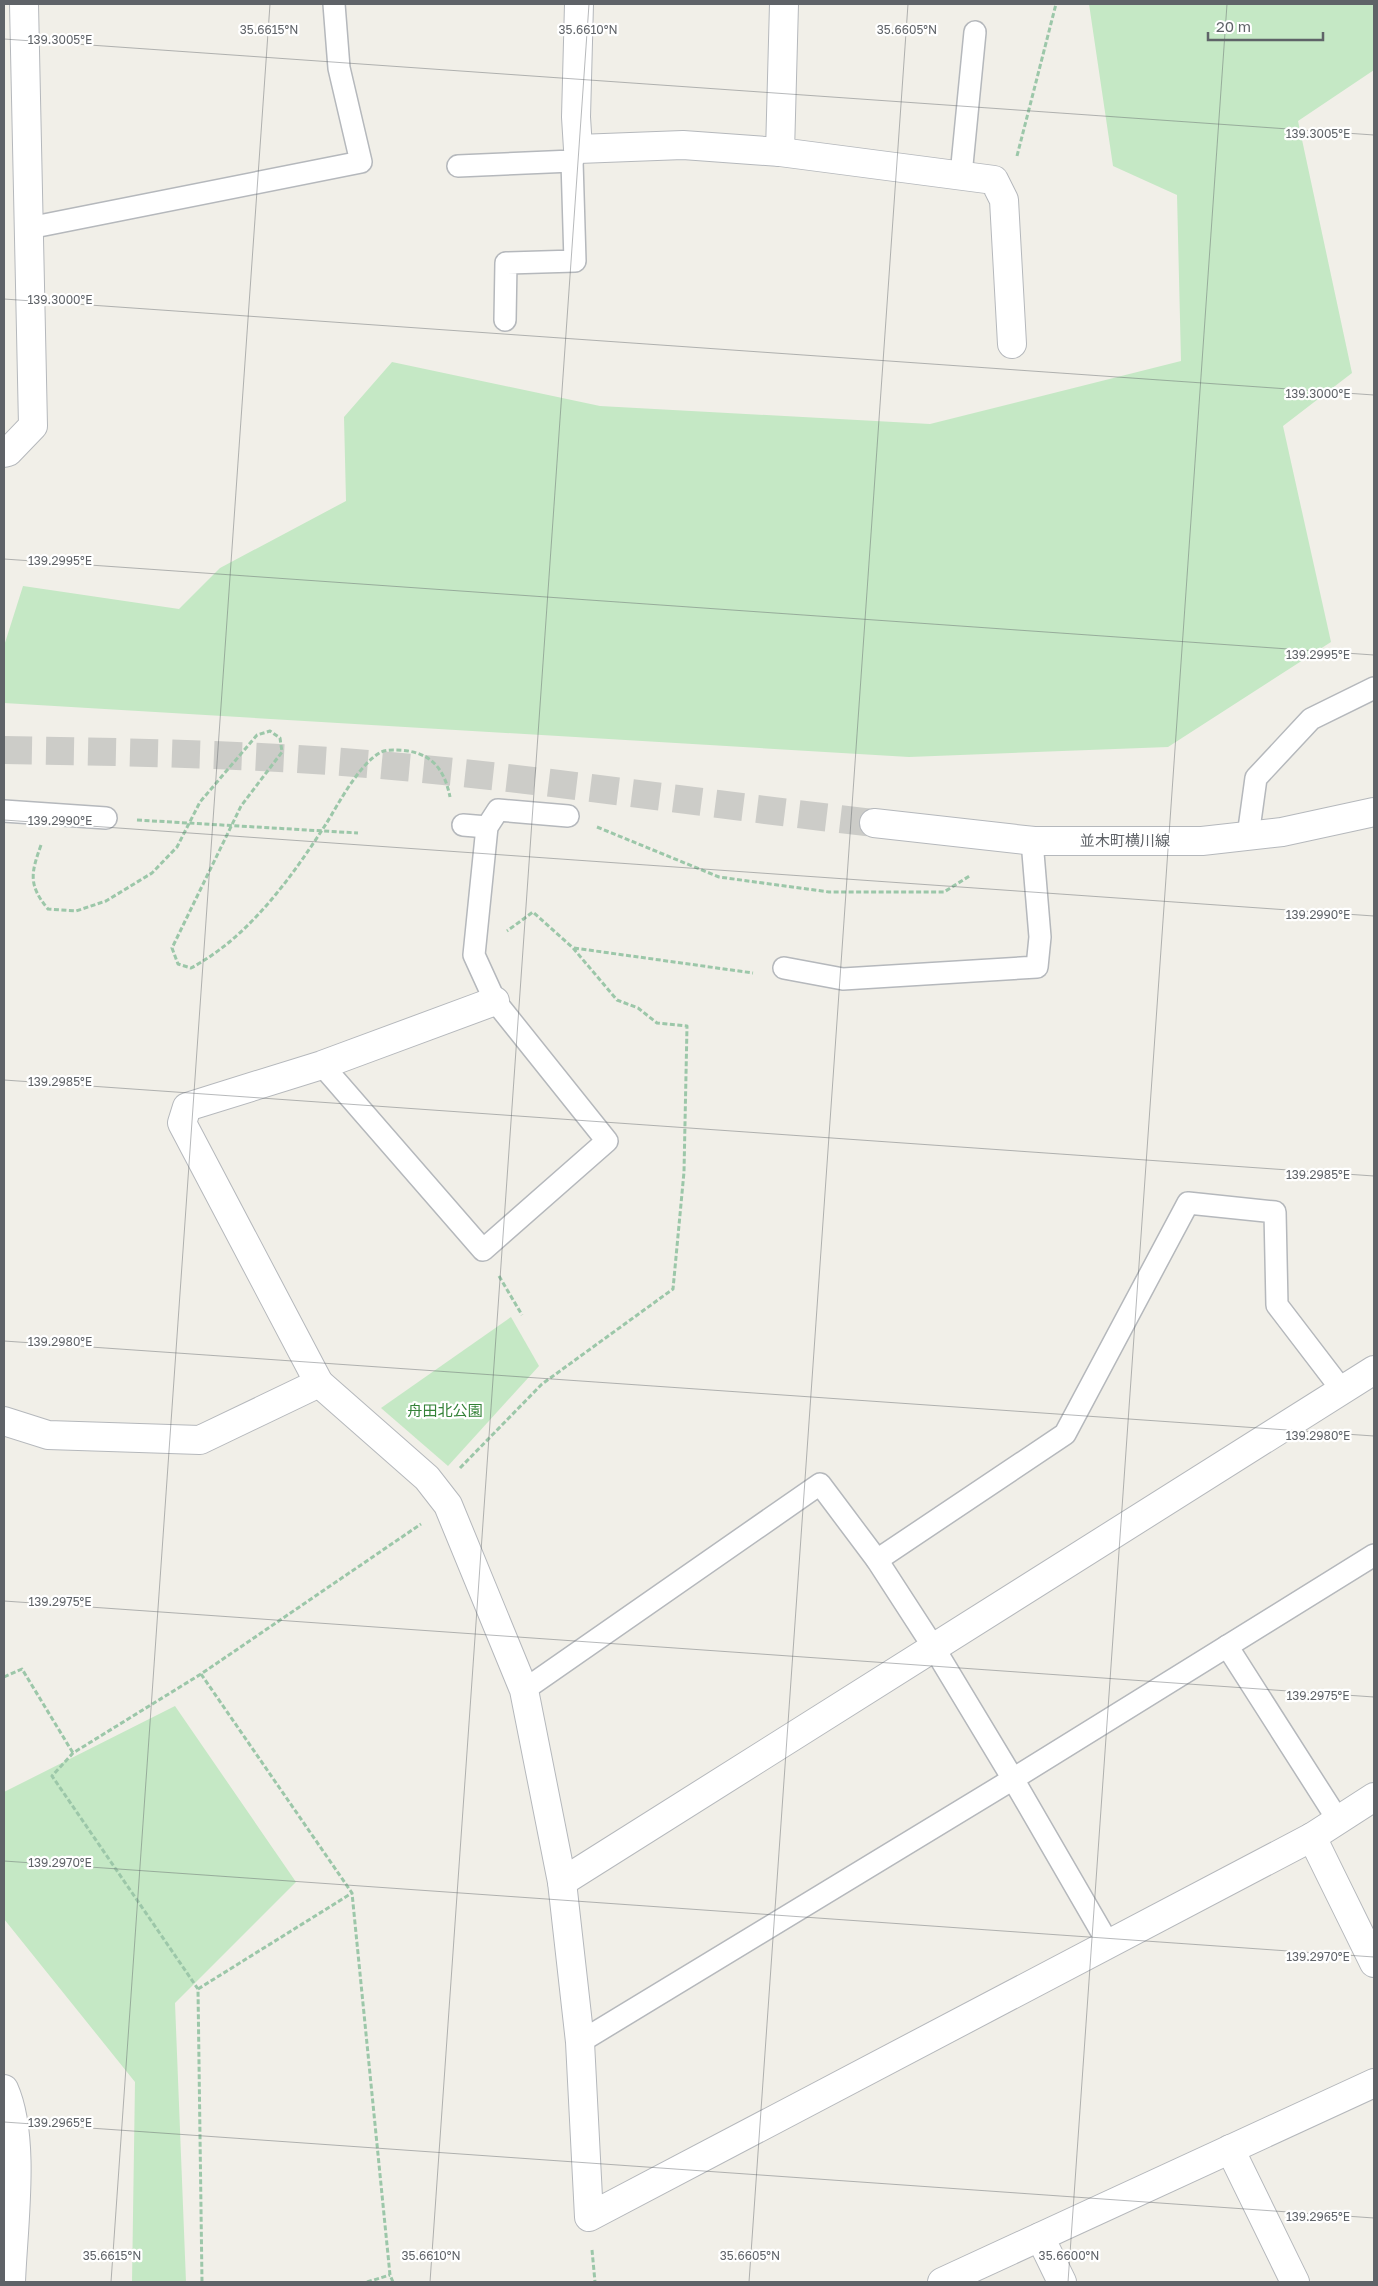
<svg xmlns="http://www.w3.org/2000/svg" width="1378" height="2286" viewBox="0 0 1378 2286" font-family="'Golos Text','Noto Sans JP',sans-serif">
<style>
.green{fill:#c5e8c5}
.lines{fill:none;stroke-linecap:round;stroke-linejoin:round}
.tertiary-tunnel{stroke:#ccccc8;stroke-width:28;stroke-dasharray:28 14;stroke-linecap:butt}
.service-casing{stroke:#b5b8bc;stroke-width:24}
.minor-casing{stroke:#b5b8bc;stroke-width:30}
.tertiary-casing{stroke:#b5b8bc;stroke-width:30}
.path{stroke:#9cc7a9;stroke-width:3;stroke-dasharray:5 2.5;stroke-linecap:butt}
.service{stroke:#fff;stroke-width:21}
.minor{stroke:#fff;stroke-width:28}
.tertiary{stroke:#fff;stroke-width:28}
.ticks{fill:none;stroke:#5f6368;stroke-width:1;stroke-opacity:0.45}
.labels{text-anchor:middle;stroke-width:4.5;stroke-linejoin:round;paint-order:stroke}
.street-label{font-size:15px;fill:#5f6368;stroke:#fff}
.park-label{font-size:15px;fill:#348238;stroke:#fff}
.ticks-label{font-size:12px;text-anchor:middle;fill:#5f6368;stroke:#fff;stroke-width:4.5;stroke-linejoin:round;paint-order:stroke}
</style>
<rect width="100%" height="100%" fill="#f1efe8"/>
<g class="green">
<polygon points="1089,4 1374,4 1374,70 1298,121 1352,373 1283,426 1331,642 1168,747 909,757 4,703 4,646 23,586 179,609 220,568 346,501 344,417 392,362 600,406 930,424 1181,361 1177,195 1113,166"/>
<polygon points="511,1317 539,1366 448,1466 381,1408"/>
<polygon points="175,1706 296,1882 175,2003 186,2282 132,2282 135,2082 4,1919 4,1792"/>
</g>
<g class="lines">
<path class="tertiary-tunnel" d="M4 750C125 752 247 754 368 764 537 778 705 804 874 823"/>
<g class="service-casing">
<g id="service">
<polyline points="458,166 572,161 578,149"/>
<polyline points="961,175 975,32"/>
<polyline points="29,228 361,162 339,68 334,4"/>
<polyline points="505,320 506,263 575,261 572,161"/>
<polyline points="4,811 106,818"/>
<polyline points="463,825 487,827"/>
<polyline points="1248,836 1256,778 1311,719 1374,688"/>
<polyline points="784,968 843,979 1037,967 1040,937 1032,841"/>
<polyline points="322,1065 483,1250 607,1141 495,1001 474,955 487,827 498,810 568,816"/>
<polyline points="877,1560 1065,1434 1188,1203 1275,1212 1277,1305 1342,1390"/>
<polyline points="1227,1646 1338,1820"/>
<polyline points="524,1690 820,1484 877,1560 934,1648 1013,1779 1108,1943"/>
<polyline points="580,2042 1013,1779 1374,1555"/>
</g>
</g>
<g class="minor-casing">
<g id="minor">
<polyline points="579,4 576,117 578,149 683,145 780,152 994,180 1004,200 1012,344"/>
<polyline points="780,152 784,4"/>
<polyline points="4,453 8,452 33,426 24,4"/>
<polyline points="319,1383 182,1123 187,1107 322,1065 495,1001"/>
<polyline points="4,1421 48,1435 200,1440 319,1383 427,1478 448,1505 524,1690 562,1882 580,2042 589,2217 1312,1837 1374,1797"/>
<polyline points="1312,1837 1374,1963"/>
<polyline points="562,1882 1374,1370"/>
<path d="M4 2089C26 2138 13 2227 11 2282"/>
<polyline points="1230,2149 1295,2282"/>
<polyline points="1040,2237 1062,2282"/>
<polyline points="942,2282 1374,2083"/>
</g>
</g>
<g class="tertiary-casing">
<polyline id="tertiary" points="874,823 1034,841 1202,841 1282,832 1374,812"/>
</g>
<g class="path">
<polyline points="1017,156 1056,4"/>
<polyline points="137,820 358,833"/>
<polyline points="597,827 719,877 829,892 944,892 971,875"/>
<path d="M41 845C31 873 28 885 48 909L76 911 106 901 152 873 177 847 200 802 257 735 270 731 280 738 282 752 241 806 172 948 178 964 191 968C249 937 291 878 326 824 339 803 359 764 381 752 388 749 400 750 408 751 434 755 445 772 450 797"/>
<polyline points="574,948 753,973"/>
<polyline points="499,1276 522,1315"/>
<polyline points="460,1468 542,1384 673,1289 684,1172 687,1026 657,1023 638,1008 617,1000 573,948 533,912 507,931"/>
<polyline points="201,1674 73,1753 52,1776 198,1989 202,2282"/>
<polyline points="4,1677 22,1669 73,1753"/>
<polyline points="198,1989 352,1893"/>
<polyline points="592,2250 595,2282"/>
<polyline points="367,2282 390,2275"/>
<polyline points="393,2282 390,2275 352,1893 201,1674 421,1524"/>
</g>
<use href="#service" class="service"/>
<use href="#minor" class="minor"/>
<use href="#tertiary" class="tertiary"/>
</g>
<path class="ticks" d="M4 39 1374 135M4 299 1374 395M4 559 1374 655M4 820 1374 916M4 1080 1374 1176M4 1341 1374 1436M4 1601 1374 1697M4 1861 1374 1957M4 2122 1374 2218M111 2282 270 4M430 2282 589 4M749 2282 908 4M1068 2282 1227 4"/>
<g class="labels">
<g class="street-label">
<text x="1125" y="846">並木町横川線</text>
</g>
<g class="park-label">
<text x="445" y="1416">舟田北公園</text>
</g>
</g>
<g class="ticks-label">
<text x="269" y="34">35.6615°N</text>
<text x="588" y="34">35.6610°N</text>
<text x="907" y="34">35.6605°N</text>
<text x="60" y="44">139.3005°E</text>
<text x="1318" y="138">139.3005°E</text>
<text x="60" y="304">139.3000°E</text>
<text x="1318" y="398">139.3000°E</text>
<text x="60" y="565">139.2995°E</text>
<text x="1318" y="659">139.2995°E</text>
<text x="60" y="825">139.2990°E</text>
<text x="1318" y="919">139.2990°E</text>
<text x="60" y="1086">139.2985°E</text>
<text x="1318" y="1179">139.2985°E</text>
<text x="60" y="1346">139.2980°E</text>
<text x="1318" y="1440">139.2980°E</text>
<text x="60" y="1606">139.2975°E</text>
<text x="1318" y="1700">139.2975°E</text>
<text x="60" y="1867">139.2970°E</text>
<text x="1318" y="1961">139.2970°E</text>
<text x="60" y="2127">139.2965°E</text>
<text x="1318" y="2221">139.2965°E</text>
<text x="112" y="2260">35.6615°N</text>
<text x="431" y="2260">35.6610°N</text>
<text x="750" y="2260">35.6605°N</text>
<text x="1069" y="2260">35.6600°N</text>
</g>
<rect width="1378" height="2286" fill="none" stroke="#5f6368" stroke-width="10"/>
<path d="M1208 32v8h115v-8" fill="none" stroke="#5f6368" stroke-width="2.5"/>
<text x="1216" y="32" font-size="15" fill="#5f6368" stroke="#ffffff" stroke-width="4" paint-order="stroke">20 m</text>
</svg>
